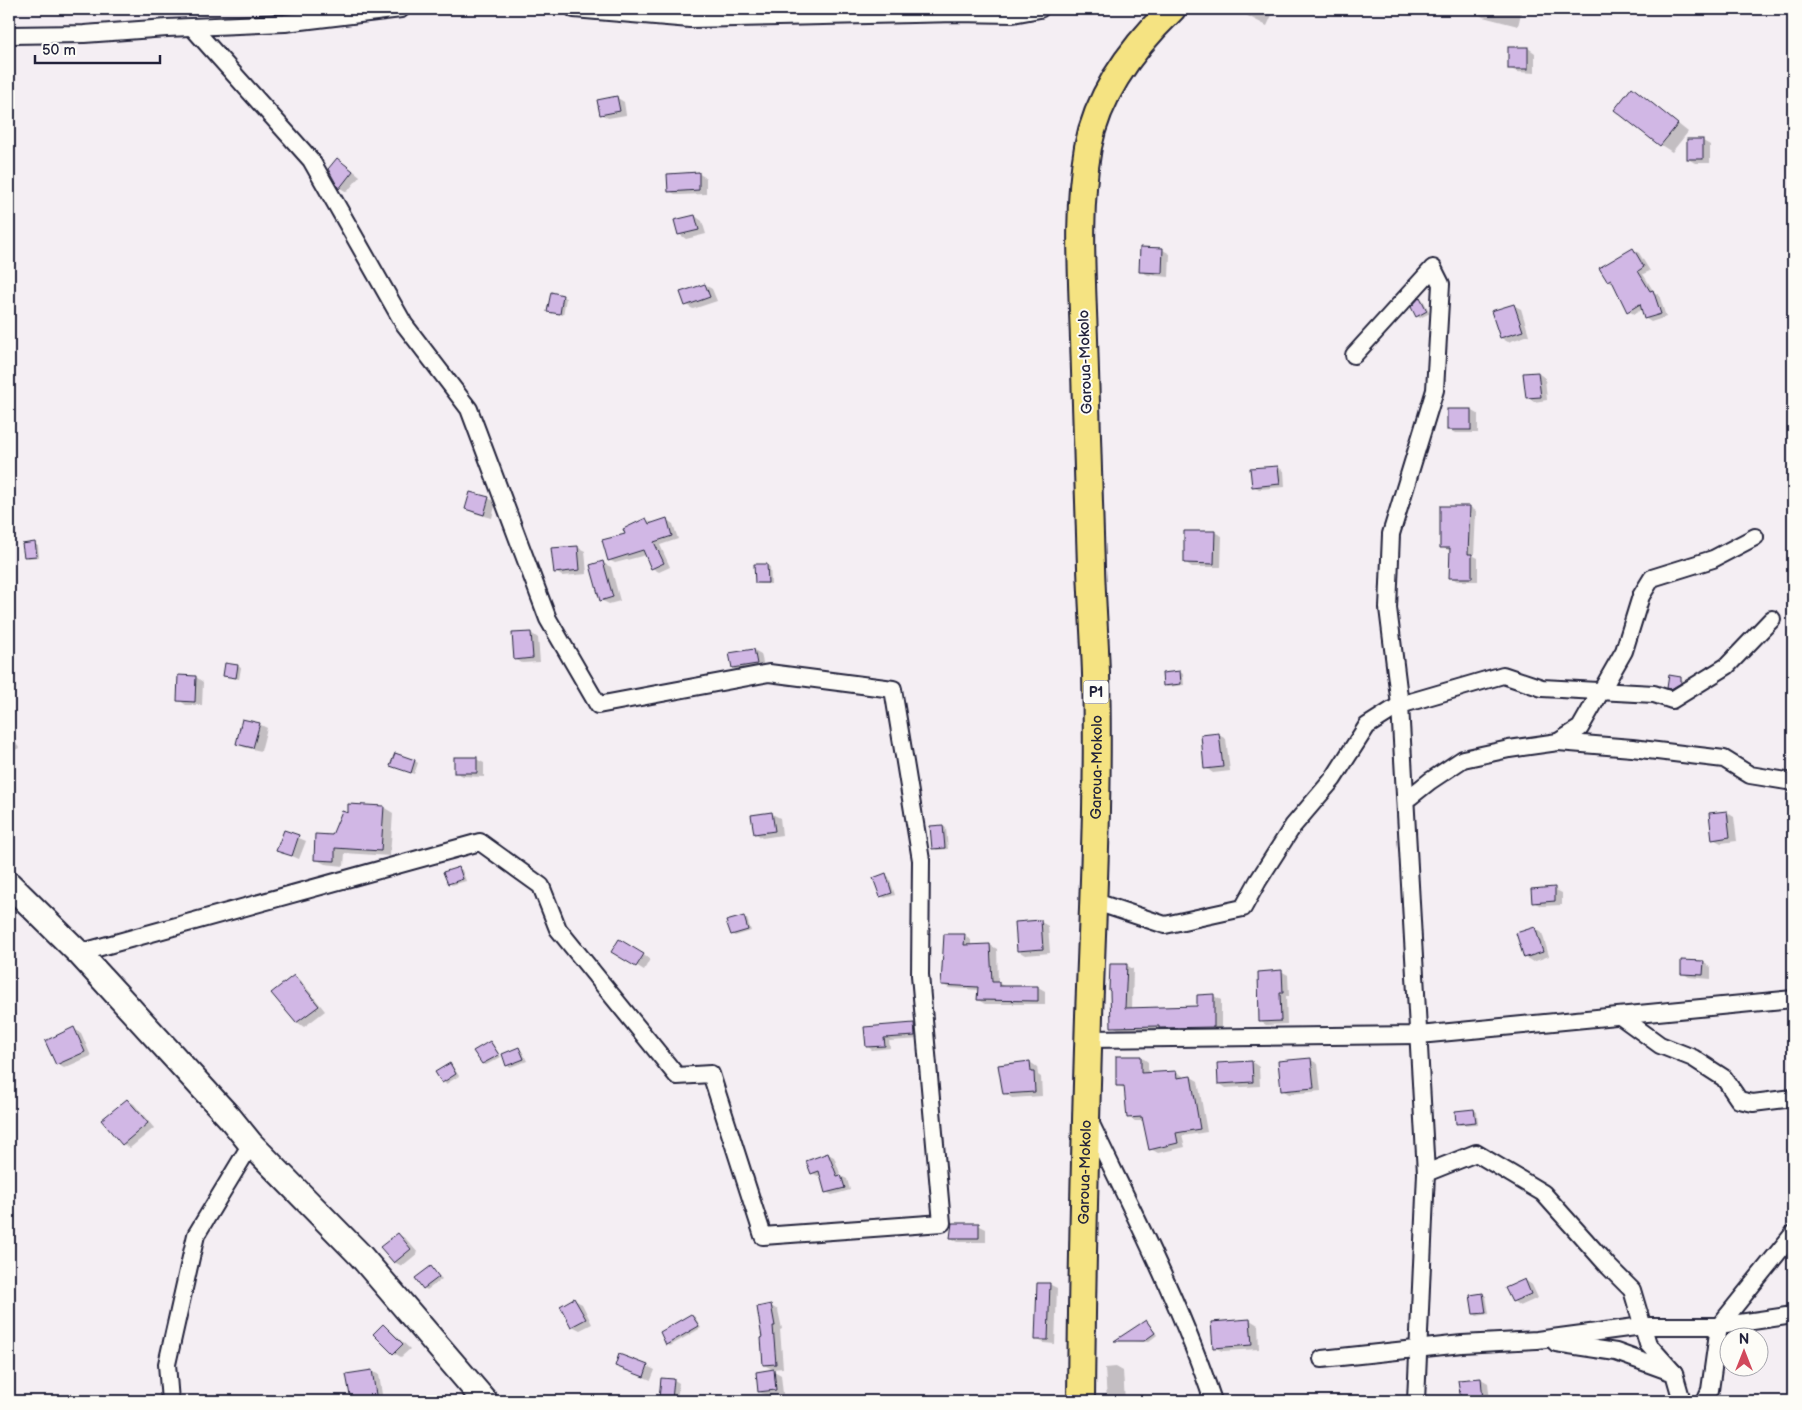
<svg xmlns="http://www.w3.org/2000/svg" width="1802" height="1410" viewBox="0 0 1802 1410" font-family="'Balsamiq Sans',sans-serif">
<style>
.shadow{fill:#0003}
.building{fill:#d1b7e5;stroke:#22223b}
.lines{fill:none;stroke-linecap:round;stroke-linejoin:round}
.street-casing{stroke:#22223b;stroke-width:20}
.secondary-casing{stroke:#22223b;stroke-width:28}
.primary-casing{stroke:#22223b;stroke-width:30}
.street{stroke:#fdfcf7;stroke-width:16}
.secondary{stroke:#fdfcf7;stroke-width:24}
.primary{stroke:#f5e382;stroke-width:26}
.labels{text-anchor:middle;stroke-width:4;stroke-linejoin:round;paint-order:stroke}
.shield{fill:#fdfcf7;stroke:#646373;stroke-width:1}
.shield-label{font-size:14px;font-weight:bold;fill:#22223b}
.street-label{font-size:15px;fill:#22223b;stroke:#fdfcf7}
</style>
<rect width="100%" height="100%" fill="#f4eef3"/>
<filter id="ink" filterUnits="userSpaceOnUse"><feTurbulence type="fractalNoise" baseFrequency=".02" numOctaves="2"/><feDisplacementMap in="SourceGraphic" scale="10" xChannelSelector="R" yChannelSelector="G"/><feConvolveMatrix kernelMatrix="1 2 1 2 8 2 1 2 1" color-interpolation-filters="sRGB"/></filter>
<g filter="url(#ink)">
<g class="shadow">
<polygon points="1244,9 1261,9 1272,15 1267,26 1242,13"/>
<polygon points="1472,9 1522,9 1518,26 1483,17 1471,10"/>
<polygon points="1510,48 1528,48 1535,53 1535,73 1517,72 1509,68"/>
<polygon points="1632,89 1643,96 1688,132 1672,152 1661,145 1616,109"/>
<polygon points="616,97 624,102 626,115 608,118 601,114"/>
<polygon points="1703,141 1710,145 1710,163 1695,163 1688,159"/>
<polygon points="345,164 360,176 347,192 340,188 329,170"/>
<polygon points="698,173 706,178 706,194 677,195 669,191"/>
<polygon points="695,216 702,221 706,234 686,239 679,234"/>
<polygon points="1163,250 1170,254 1169,277 1148,275 1140,271"/>
<polygon points="1633,250 1639,253 1650,271 1643,274 1654,292 1659,295 1666,317 1651,322 1645,318 1643,309 1634,314 1628,311 1615,284 1608,280"/>
<polygon points="705,285 712,289 717,301 693,309 686,305"/>
<polygon points="552,294 566,298 563,315 549,311"/>
<polygon points="1420,299 1423,300 1430,313 1420,318 1417,316"/>
<polygon points="1513,305 1521,309 1529,335 1508,342 1501,338"/>
<polygon points="1538,373 1545,378 1547,400 1534,402 1527,397"/>
<polygon points="1471,410 1478,414 1478,433 1455,433 1448,429"/>
<polygon points="1278,467 1284,471 1285,487 1259,489 1253,486"/>
<polygon points="488,498 496,502 492,518 474,513 467,509"/>
<polygon points="1470,507 1476,511 1474,556 1478,558 1478,581 1457,581 1451,577 1451,551 1441,547"/>
<polygon points="646,520 653,523 667,520 673,524 678,539 660,545 670,567 659,572 652,568 646,555 615,563 609,560 627,534"/>
<polygon points="1214,532 1222,536 1221,567 1192,567 1185,562"/>
<polygon points="35,544 38,546 39,557 28,558 25,556"/>
<polygon points="577,547 585,551 587,574 562,576 555,572"/>
<polygon points="603,563 611,567 620,601 609,604 601,600"/>
<polygon points="767,565 770,567 771,584 760,584 756,583 756,566"/>
<polygon points="531,633 538,638 540,662 522,663 515,659"/>
<polygon points="754,650 761,654 764,667 741,672 733,668"/>
<polygon points="238,666 241,668 239,679 224,676"/>
<polygon points="1180,672 1183,674 1184,685 1167,687 1164,685"/>
<polygon points="180,677 196,677 203,682 202,705 186,705 179,700"/>
<polygon points="1681,679 1684,681 1684,685 1675,690 1668,687"/>
<polygon points="259,724 267,728 261,751 244,747 237,743"/>
<polygon points="9,733 19,748 9,753"/>
<polygon points="1219,735 1226,739 1230,771 1213,773 1206,768"/>
<polygon points="476,759 484,763 484,777 463,776 455,772"/>
<polygon points="415,761 418,763 414,774 392,766"/>
<polygon points="383,807 393,813 390,856 345,853 344,866 325,864 315,859 349,815"/>
<polygon points="1726,812 1734,817 1737,841 1721,843 1713,839"/>
<polygon points="772,814 780,818 782,835 762,838 755,833"/>
<polygon points="943,826 946,828 948,849 937,850 933,848"/>
<polygon points="285,832 306,841 299,859 278,850"/>
<polygon points="459,868 462,870 466,881 452,885 449,883"/>
<polygon points="886,875 889,877 895,895 885,898 881,896"/>
<polygon points="1554,889 1562,893 1562,905 1541,906 1533,902"/>
<polygon points="744,917 747,919 751,931 735,936 732,934"/>
<polygon points="1041,922 1048,926 1050,953 1025,955 1018,951"/>
<polygon points="1535,928 1542,933 1549,956 1533,962 1525,957"/>
<polygon points="964,936 971,940 971,946 990,945 997,949 998,983 1006,987 1038,987 1045,991 1045,1004 985,1004 978,1000 979,990 949,988 942,984"/>
<polygon points="619,941 650,959 644,970 613,951"/>
<polygon points="1683,961 1704,963 1711,967 1711,979 1689,977 1682,973"/>
<polygon points="1126,965 1133,969 1132,1009 1199,1007 1214,996 1221,1000 1221,1031 1120,1030 1113,1026"/>
<polygon points="1281,971 1288,975 1289,996 1286,996 1287,1024 1266,1025 1260,1021"/>
<polygon points="294,977 301,981 325,1011 304,1027 297,1022 273,993"/>
<polygon points="914,1024 920,1027 921,1039 889,1041 890,1048 872,1050 867,1046 865,1028"/>
<polygon points="74,1029 81,1033 91,1056 64,1068 57,1064"/>
<polygon points="490,1042 493,1044 501,1057 486,1065 483,1064 475,1051"/>
<polygon points="519,1049 522,1051 527,1061 510,1067 507,1065"/>
<polygon points="1141,1057 1148,1062 1148,1074 1176,1072 1183,1076 1183,1078 1191,1077 1198,1081 1207,1132 1182,1136 1185,1147 1158,1153 1151,1149 1144,1121 1135,1121 1128,1117 1126,1089 1117,1085"/>
<polygon points="1311,1060 1318,1064 1321,1091 1289,1094 1282,1090"/>
<polygon points="1030,1062 1037,1067 1038,1075 1041,1077 1042,1096 1012,1098 1004,1093"/>
<polygon points="1252,1062 1259,1067 1260,1086 1226,1088 1219,1083"/>
<polygon points="450,1065 453,1067 459,1076 446,1084 443,1082"/>
<polygon points="127,1100 134,1104 154,1128 130,1148 123,1144"/>
<polygon points="1474,1110 1477,1112 1478,1124 1460,1125 1457,1123"/>
<polygon points="828,1154 834,1157 841,1176 847,1179 850,1190 832,1195 826,1192 821,1175 818,1176 812,1173"/>
<polygon points="978,1225 986,1229 986,1242 958,1242 951,1238"/>
<polygon points="398,1234 406,1239 418,1253 402,1266 394,1262"/>
<polygon points="431,1268 442,1279 427,1290 424,1288"/>
<polygon points="1525,1280 1532,1285 1538,1298 1520,1306 1513,1301"/>
<polygon points="1049,1284 1057,1288 1055,1344 1044,1343 1036,1339"/>
<polygon points="1483,1294 1486,1296 1489,1314 1477,1316 1474,1314"/>
<polygon points="574,1300 582,1304 592,1324 580,1330 572,1326"/>
<polygon points="771,1306 778,1310 782,1329 780,1330 783,1368 772,1369 764,1365"/>
<polygon points="691,1315 695,1317 701,1328 670,1346 667,1344"/>
<polygon points="1250,1320 1258,1325 1259,1349 1222,1351 1214,1347 1213,1323"/>
<polygon points="1146,1321 1149,1323 1157,1335 1148,1342 1116,1340"/>
<polygon points="383,1326 390,1330 410,1349 401,1357 394,1353"/>
<polygon points="616,1366 647,1366 655,1370 651,1380"/>
<polygon points="1116,1367 1123,1371 1125,1401 1107,1401 1105,1368"/>
<polygon points="372,1371 379,1375 383,1401 352,1401 347,1375"/>
<polygon points="774,1371 781,1375 783,1394 767,1396 759,1392"/>
<polygon points="662,1379 674,1380 679,1383 677,1401 660,1401"/>
<polygon points="1481,1379 1488,1383 1490,1401 1462,1401 1460,1381"/>
<polygon points="1190,1398 1196,1401 1170,1401"/>
</g>
<g class="building">
<rect x="1508" y="47" width="20" height="22"/>
<polygon points="1632,87 1678,124 1660,146 1614,110"/>
<polygon points="617,96 620,111 600,115 597,100"/>
<rect x="1687" y="139" width="16" height="20"/>
<polygon points="337,158 353,171 339,189 328,169"/>
<polygon points="699,172 699,190 668,192 667,174"/>
<polygon points="695,215 699,230 678,235 674,220"/>
<polygon points="1140,247 1163,248 1162,273 1139,272"/>
<polygon points="1633,248 1644,267 1638,271 1650,291 1653,290 1661,314 1644,319 1640,304 1627,312 1611,279 1607,281 1599,268"/>
<polygon points="705,284 710,297 685,306 680,292"/>
<polygon points="551,292 563,295 560,314 547,312"/>
<polygon points="1420,297 1427,311 1416,317 1411,307"/>
<polygon points="1514,304 1523,331 1500,338 1491,311"/>
<polygon points="1538,372 1541,397 1526,398 1523,373"/>
<rect x="1447" y="409" width="24" height="21"/>
<polygon points="1278,466 1280,484 1252,487 1250,468"/>
<polygon points="470,492 489,497 484,515 465,509"/>
<polygon points="1440,506 1470,506 1468,554 1472,554 1472,578 1449,578 1450,548 1440,548"/>
<polygon points="646,518 649,524 667,518 672,536 654,542 664,563 651,569 643,550 608,561 602,540 625,534 623,529"/>
<polygon points="1184,531 1215,531 1214,564 1184,563"/>
<polygon points="35,542 37,556 24,557 22,544"/>
<polygon points="578,546 580,570 554,573 551,548"/>
<polygon points="603,561 613,597 600,601 590,565"/>
<polygon points="754,564 767,564 768,583 755,583"/>
<polygon points="531,632 533,658 514,660 512,633"/>
<polygon points="754,649 757,664 732,668 729,653"/>
<polygon points="225,663 238,665 236,678 223,676"/>
<polygon points="1180,671 1181,684 1163,686 1162,673"/>
<polygon points="178,675 196,676 195,702 177,701"/>
<polygon points="1669,675 1681,677 1681,683 1671,689 1667,688"/>
<polygon points="242,719 260,723 253,748 236,744"/>
<polygon points="1219,733 1223,767 1204,769 1201,735"/>
<polygon points="395,753 415,760 411,773 390,766"/>
<rect x="454" y="757" width="23" height="16"/>
<polygon points="348,804 384,806 381,851 335,848 335,861 314,860 315,834 332,835 342,811 348,813"/>
<polygon points="1727,811 1730,837 1712,840 1709,813"/>
<polygon points="772,812 775,831 754,834 751,815"/>
<polygon points="943,825 945,848 932,849 930,826"/>
<polygon points="284,830 299,835 292,856 276,851"/>
<polygon points="459,867 463,879 448,884 443,872"/>
<polygon points="886,873 892,893 880,897 873,878"/>
<polygon points="1555,887 1555,901 1532,903 1531,889"/>
<polygon points="744,916 748,930 731,935 726,921"/>
<polygon points="1041,920 1043,949 1017,951 1015,922"/>
<polygon points="1535,927 1543,952 1524,958 1516,933"/>
<polygon points="944,934 965,934 964,945 990,944 992,982 999,982 999,986 1038,986 1038,1001 977,1000 978,987 941,985"/>
<polygon points="619,939 644,954 636,967 611,952"/>
<polygon points="1681,960 1704,961 1703,975 1681,974"/>
<polygon points="1110,964 1127,964 1125,1008 1197,1006 1197,995 1214,994 1214,1027 1159,1028 1159,1026 1111,1027 1110,991 1109,990"/>
<polygon points="1282,970 1283,993 1280,993 1281,1021 1259,1022 1258,972"/>
<polygon points="294,975 319,1006 296,1023 271,993"/>
<polygon points="914,1023 915,1036 884,1038 885,1046 866,1047 864,1027"/>
<polygon points="74,1027 85,1052 56,1065 45,1041"/>
<polygon points="490,1041 499,1055 482,1064 473,1051"/>
<polygon points="519,1047 524,1059 506,1066 502,1054"/>
<polygon points="1116,1056 1141,1056 1141,1073 1176,1071 1177,1078 1191,1076 1200,1129 1176,1133 1178,1143 1149,1150 1142,1117 1127,1118 1124,1086 1116,1086"/>
<polygon points="1311,1058 1314,1088 1281,1091 1278,1061"/>
<polygon points="1030,1061 1031,1072 1034,1072 1035,1092 1003,1094 998,1065"/>
<polygon points="1252,1061 1253,1082 1218,1084 1217,1063"/>
<polygon points="450,1063 456,1074 442,1083 435,1072"/>
<polygon points="127,1099 148,1123 122,1145 101,1120"/>
<polygon points="1474,1109 1476,1122 1456,1124 1455,1111"/>
<polygon points="828,1153 837,1176 841,1175 845,1188 825,1193 819,1171 811,1174 806,1161"/>
<polygon points="952,1223 979,1223 979,1238 950,1238"/>
<polygon points="398,1233 411,1249 394,1263 380,1247"/>
<polygon points="431,1266 439,1277 423,1289 415,1278"/>
<polygon points="1525,1279 1531,1294 1512,1302 1505,1288"/>
<polygon points="1037,1283 1050,1283 1048,1340 1035,1340"/>
<polygon points="1483,1293 1486,1313 1473,1314 1470,1295"/>
<polygon points="574,1298 586,1319 571,1327 560,1306"/>
<polygon points="771,1304 775,1326 773,1326 776,1364 763,1365 761,1338 762,1338 757,1307"/>
<polygon points="691,1314 699,1326 666,1345 660,1332"/>
<polygon points="1250,1319 1252,1345 1213,1348 1211,1322"/>
<polygon points="1146,1320 1155,1333 1144,1341 1114,1341"/>
<polygon points="383,1324 403,1344 393,1354 373,1334"/>
<polygon points="619,1354 648,1365 644,1377 615,1366"/>
<polygon points="774,1369 776,1390 758,1392 756,1372"/>
<polygon points="372,1370 377,1401 351,1401 346,1374"/>
<polygon points="661,1378 674,1379 672,1400 659,1399"/>
<polygon points="1481,1378 1483,1401 1461,1401 1458,1380"/>
</g>
<g class="lines">
<g class="street-casing">
<g id="street">
<polyline points="574,9 690,19 957,13 1013,14 1040,9"/>
<polyline points="9,35 84,34 167,28 285,23 401,9"/>
<polyline points="1354,355 1433,268 1441,284 1435,390 1391,534 1388,608 1400,705 1426,1173 1416,1401"/>
<polyline points="1558,742 1632,748 1724,759 1750,775 1793,782"/>
<polyline points="1406,797 1410,797 1430,781 1463,759 1509,749 1558,742 1580,728 1624,651 1641,596 1652,578 1713,559 1755,537"/>
<polyline points="1093,901 1165,925 1243,908 1258,881 1293,826 1333,779 1367,726 1400,705 1503,675 1542,688 1654,694 1672,700 1727,666 1772,619"/>
<polyline points="79,953 480,842 541,886 558,929 677,1076 711,1074 763,1236 942,1223 920,975 921,860 893,689 769,673 598,705 548,619 469,409 404,324 311,160 192,27"/>
<polyline points="1620,1016 1660,1045 1693,1058 1724,1078 1739,1100 1753,1103 1793,1098"/>
<polyline points="1088,1039 1419,1035 1793,999"/>
<path d="M1090 1122C1134 1214 1181 1305 1213 1401"/>
<polyline points="1426,1173 1476,1153 1543,1193 1609,1267 1632,1290 1648,1344 1674,1373"/>
<polyline points="1556,1343 1616,1352 1674,1373 1682,1401"/>
<polyline points="1322,1359 1462,1344 1537,1340 1643,1326 1719,1326 1793,1315"/>
<polyline points="170,1401 167,1364 196,1235 251,1144"/>
<polyline points="1705,1401 1710,1390 1719,1326 1793,1234"/>
</g>
</g>
<g class="secondary-casing">
<polyline id="secondary" points="9,884 79,953 230,1118 251,1144 360,1255 485,1401"/>
</g>
<g class="primary-casing">
<g id="primary">
<path id="s1" d="M1081 1401C1082 1273 1085 1145 1089 1016 1093 902 1099 788 1096 674 1095 639 1092 603 1091 567 1088 491 1086 415 1084 339 1082 276 1077 210 1088 147 1098 94 1134 46 1172 9"/>
</g>
</g>
<use href="#street" class="street"/>
<use href="#secondary" class="secondary"/>
<use href="#primary" class="primary"/>
</g>
</g>
<g class="labels">
<rect class="shield" x="1083.5" y="680.5" width="25" height="23" rx="4"/>
<g class="shield-label">
<text x="1096" y="697">P1</text>
</g>
<g class="street-label">
<text transform="translate(1085 362) rotate(-92)" y="5">Garoua-Mokolo</text>
<text dy="5" stroke="none"><textPath href="#s1" startOffset="634">Garoua-Mokolo</textPath></text>
<text dy="5" stroke="none"><textPath href="#s1" startOffset="229">Garoua-Mokolo</textPath></text>
</g>
</g>
<rect width="1802" height="1410" fill="none" stroke="#fdfcf7" stroke-width="30"/>
<rect x="15" y="15" width="1772" height="1380" fill="none" stroke="#22223b" stroke-width="2" filter="url(#ink)"/>
<g transform="translate(1744 1352)"><circle r="24" fill="#fdfcf7" stroke="#a5a5ac"/>
<path d="M0-4L9 19L0 12L-9 19Z" fill="#d1495b"/>
<text y="-8" font-size="14" font-weight="bold" text-anchor="middle" fill="#22223b">N</text>
</g>
<path d="M35 55v8h125v-8" fill="none" stroke="#22223b" stroke-width="2.5"/>
<text x="42" y="55" font-size="15" fill="#22223b" stroke="#fdfcf7" stroke-width="4" paint-order="stroke">50 m</text>
</svg>
